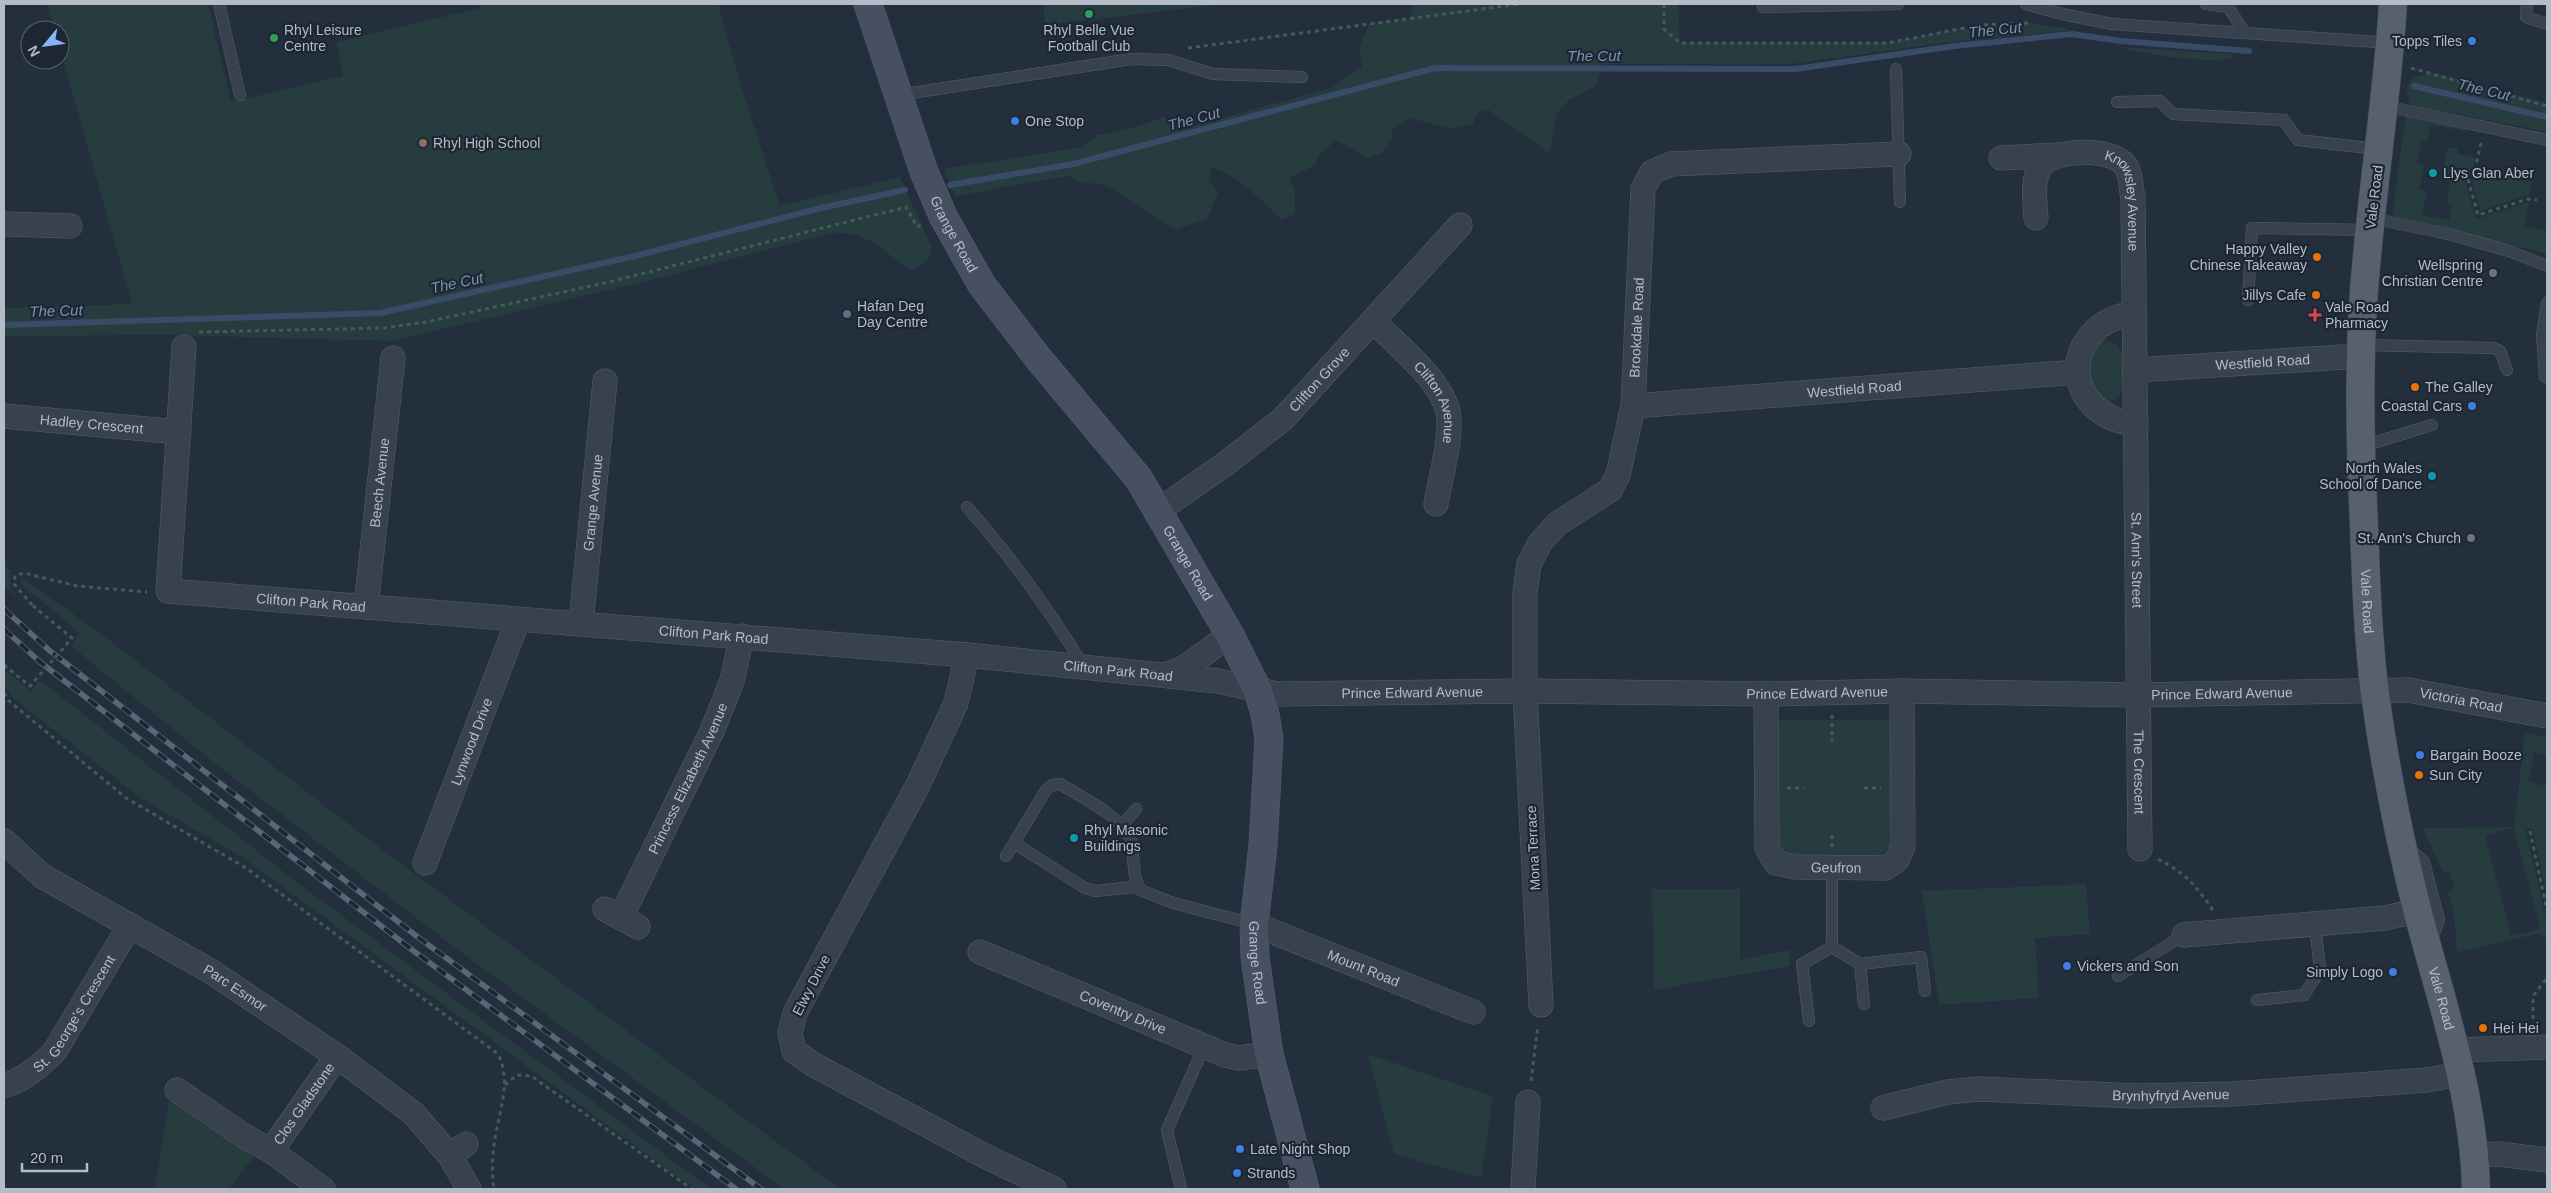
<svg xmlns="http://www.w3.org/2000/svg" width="2551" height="1193" viewBox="0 0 2551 1193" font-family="Helvetica,sans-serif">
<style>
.green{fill:#263c3f;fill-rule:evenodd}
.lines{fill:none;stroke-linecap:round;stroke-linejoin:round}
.stream{stroke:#394c67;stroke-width:6}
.service-casing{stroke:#565f6c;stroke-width:12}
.minor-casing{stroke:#565f6c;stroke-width:25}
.secondary-casing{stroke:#565f6c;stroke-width:29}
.primary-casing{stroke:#414a57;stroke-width:29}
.path{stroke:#44595c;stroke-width:3;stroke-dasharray:4 4;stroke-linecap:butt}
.service{stroke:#38414e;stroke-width:11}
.minor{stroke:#38414e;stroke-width:24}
.secondary{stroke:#465061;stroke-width:28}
.primary{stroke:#56606e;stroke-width:28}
.rail-casing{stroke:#5a6575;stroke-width:5.5}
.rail{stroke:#1d2633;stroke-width:4;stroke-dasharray:11;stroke-linecap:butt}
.path-bridge{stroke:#44595c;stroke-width:3;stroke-dasharray:4 4;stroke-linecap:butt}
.leisure-dot{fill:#2e9e5b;stroke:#1d2633;stroke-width:2}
.shop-dot{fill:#3f7fe0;stroke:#1d2633;stroke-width:2}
.education-dot{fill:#8d6e63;stroke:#1d2633;stroke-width:2}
.culture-dot{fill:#0f9aa8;stroke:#1d2633;stroke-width:2}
.food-dot{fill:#e8710a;stroke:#1d2633;stroke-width:2}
.worship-dot{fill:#6b7280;stroke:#1d2633;stroke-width:2}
.service-dot{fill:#5c6f8a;stroke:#1d2633;stroke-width:2}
.health-dot{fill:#e0444e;stroke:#1d2633;stroke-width:2}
.labels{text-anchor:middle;stroke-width:4.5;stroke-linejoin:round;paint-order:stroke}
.poi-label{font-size:14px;fill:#b4bcc9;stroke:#1d2633;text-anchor:start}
.street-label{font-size:14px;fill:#b4bcc9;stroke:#1d2633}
.water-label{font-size:15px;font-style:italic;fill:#7c92b1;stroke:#1d2633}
</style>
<rect width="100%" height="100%" fill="#242f3e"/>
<g class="green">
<path d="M47 4H208L231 102 343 76 337 42 480 8V4H718L741 87 780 206 900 177 932 248 928 260 912 270C880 252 872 231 832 233L643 282 391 341 168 335 4 336V308L132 304 60 49V30H55Z"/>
<polygon points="1043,4 1223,4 1045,25"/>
<path d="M1411 4H1678L1680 43H1887L1980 25 2031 23 2073 30 1942 43 1792 64H1606L1594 87 1569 100 1556 114 1550 154 1489 110 1477 113 1473 124 1451 129 1409 118 1392 130 1393 139 1382 153 1366 158 1337 140 1320 153 1315 165 1289 178 1295 189V213L1282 220C1261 201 1239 174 1211 168L1209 181 1218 193 1207 219 1175 229 1105 185 1081 182 1068 176 955 196 943 169 1083 147 1097 135 1134 128 1163 117 1194 126 1331 88 1362 66 1359 48 1369 24 1412 18Z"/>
<path d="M2120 47 2231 54 2233 57C2214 65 2141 54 2120 47Z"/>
<polygon points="2430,72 2547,103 2547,132 2411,105 2406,89 2413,78"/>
<polygon points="2406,114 2466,127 2465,131 2430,125 2427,142 2421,141 2417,163 2424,165 2419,190 2427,191 2422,215 2449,220 2452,204 2447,203 2451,178 2465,181 2476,219 2529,202 2525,226 2547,231 2547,254 2392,216"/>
<polygon points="2448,147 2458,149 2457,154 2475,158 2472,173 2468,176 2443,172"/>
<polygon points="2501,176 2531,182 2529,195 2480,211 2472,181 2477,177 2500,181"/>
<path d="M2104 340 2117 344C2126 356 2130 393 2112 401 2108 403 2102 401 2097 400L2086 370 2097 342Z"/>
<polygon points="4,564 11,571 10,587 21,601 4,586"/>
<polygon points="21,578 92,627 376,845 840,1189 784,1189 462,953 216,764 71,646 80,633 21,584"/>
<polygon points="4,669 31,691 40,680 295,881 711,1189 697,1189 670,1171 242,857 142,799 13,698 4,686"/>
<polygon points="1774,720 1890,720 1890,847 1877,858 1782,858 1774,843"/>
<path d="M2525 733 2547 737V755L2534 752 2528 782 2547 786V895L2533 831 2526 829 2547 925V937L2542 938 2541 933 2457 952 2454 913 2448 893 2454 888 2449 871 2443 873 2423 828 2514 827ZM2514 828 2540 929 2511 936 2485 835Z"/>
<polygon points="2086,884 2090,934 2035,938 2039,998 1939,1005 1922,891"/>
<polygon points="1652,889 1740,889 1740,960 1789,950 1790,966 1654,990"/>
<polygon points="1368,1054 1493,1096 1481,1178 1394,1154"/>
<polygon points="169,1099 254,1157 228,1189 155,1189"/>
</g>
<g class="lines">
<g class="stream">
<polyline points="2414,86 2547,117"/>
<polyline points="950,185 1073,164 1435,68 1795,69 1955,46 2072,34 2121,41 2249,51"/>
<polyline points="4,325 380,313 635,256 821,208 905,190"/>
</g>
<g class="service-casing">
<g id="service">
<polyline points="219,4 240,95"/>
<polyline points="2026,4 2062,14 2112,24 2391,43"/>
<polyline points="2206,4 2228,7 2245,33"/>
<polyline points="2527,4 2526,17 2547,24"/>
<polyline points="1763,7 1898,4"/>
<polyline points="1896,69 1900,202"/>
<polyline points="899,95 1131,59 1168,60 1213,74 1302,77"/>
<polyline points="2117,102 2160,101 2173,114 2284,120 2298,140 2378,149"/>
<polyline points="2385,106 2547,140"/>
<polyline points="2371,218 2448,234 2509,251 2547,266"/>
<polyline points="2248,300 2252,228 2370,230"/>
<polyline points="2361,345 2493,348 2500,351 2507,370"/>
<polyline points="2545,377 2542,335 2547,303"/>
<polyline points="2360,447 2432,425"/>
<path d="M967 507C1013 559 1048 608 1084 667"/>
<polyline points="1122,826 1136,809"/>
<polyline points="2407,846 2424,862 2439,920 2431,942"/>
<polyline points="1006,856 1014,843"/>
<path d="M1141 890C1131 876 1135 857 1131 841 1125 818 1080 796 1060 784L1052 785 1046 790 1014 843 1085 888 1095 891 1133 887 1173 903 1254 924"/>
<polyline points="1832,947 1860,964 1864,1004"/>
<polyline points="1860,964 1921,957 1925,991"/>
<polyline points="2118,976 2184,935"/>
<polyline points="2257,1000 2304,995 2320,970 2315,924"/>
<polyline points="1809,1021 1802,964 1832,947 1832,868"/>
<polyline points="1181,1189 1167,1130 1204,1047"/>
</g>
</g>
<g class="minor-casing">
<g id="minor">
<polyline points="2001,158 2057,155"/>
<path id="s1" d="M2036 218C2035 201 2031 179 2042 165 2056 148 2116 147 2127 168 2131 176 2131 189 2133 198L2140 849"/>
<polyline points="4,224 70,226"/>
<path d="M2133 313C2058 326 2060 416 2136 424"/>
<path id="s2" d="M1373 321C1396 344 1441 380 1448 412 1453 434 1440 480 1436 504"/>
<path id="s3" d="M184 347 168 591 967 655 1218 681 1277 694 1525 691 1766 694 1902 691 2138 695 2408 690 2547 716"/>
<path id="s4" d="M2135 370 2360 356"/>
<path id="s5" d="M1633 406 2077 372"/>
<path id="s6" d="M4 416 179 432"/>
<path id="s7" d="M1158 511 1225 464 1283 419 1460 225"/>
<path id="s8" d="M366 607 393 358"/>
<path id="s9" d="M581 623 605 381"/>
<polyline points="967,655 956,703 918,785 795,1013 790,1033 794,1051 814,1065 987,1157 1054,1189"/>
<polyline points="1165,675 1184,668 1230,635"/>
<path id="s10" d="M1766 694 1767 848 1776 863 1796 867 1886 868 1897 860 1903 846 1902 691"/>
<path id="s11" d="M4 841 42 876 212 972 337 1056 414 1114 450 1156 469 1189"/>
<path id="s12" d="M425 863 518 620"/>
<polyline points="605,909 638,927"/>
<path id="s13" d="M621 917 712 731 732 681 742 636"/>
<path id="s14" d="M1254 924 1473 1012"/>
<polyline points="2184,935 2384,918 2418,911"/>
<path id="s15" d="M980 952 1225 1055 1239 1058 1269 1054"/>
<path id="s16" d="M1541 1005 1525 691V592L1529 564 1540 543 1557 524 1610 490 1618 475 1633 406 1643 189 1652 172 1671 164 1899 154"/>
<polyline points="2455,1050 2547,1047"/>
<path id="s17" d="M4 1086C25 1079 39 1067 55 1051L130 925"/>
<polyline points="177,1090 244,1136 271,1151"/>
<path id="s18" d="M1883 1108 1948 1092 1980 1089 2137 1096 2231 1094 2427 1080 2461 1074"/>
<polyline points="2475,1155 2499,1154 2547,1160"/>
<polyline points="450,1156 466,1144"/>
<path id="s19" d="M323 1189 271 1151 337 1056"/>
<polyline points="1523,1189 1528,1102"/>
</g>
</g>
<g class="secondary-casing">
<g id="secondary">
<path id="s20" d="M868 4 924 172 943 216 966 257 982 285 1038 358 1139 479 1230 635 1258 691 1265 714 1269 739 1263 846 1254 924 1255 957 1269 1054 1305 1189"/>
</g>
</g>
<g class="primary-casing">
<g id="primary">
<path id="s21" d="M2393 4C2387 100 2371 195 2364 291 2358 370 2360 448 2364 526 2366 582 2368 639 2375 694 2385 767 2400 842 2418 913 2442 1004 2474 1095 2476 1189"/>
</g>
</g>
<g class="path">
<polyline points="1664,4 1664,29 1680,43 1887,43 1980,25 2028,23"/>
<polyline points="1188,48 1520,4"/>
<polyline points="2411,68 2547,106"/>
<polyline points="2481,143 2474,174 2468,179 2478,215 2528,199 2537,200"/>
<polyline points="2443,174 2468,179"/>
<polyline points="199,332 384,328 426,322 609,282 906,207 917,227 922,225"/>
<polyline points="32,605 14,584 15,576 24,573 77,586 147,592"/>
<path d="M4 693 9 701 126 798 246 868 498 1054C513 1083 497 1116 494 1146 492 1160 492 1175 494 1189"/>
<polyline points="1832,715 1832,742"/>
<polyline points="1787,788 1804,788"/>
<polyline points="1864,788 1881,788"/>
<polyline points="2530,831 2547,910"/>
<polyline points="1832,847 1832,835"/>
<path d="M2158 859C2187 874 2195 885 2213 910"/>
<polyline points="2533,1027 2533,996 2547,978"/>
<polyline points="1531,1081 1538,1025"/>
<polyline points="505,1085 517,1075 531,1076 692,1189"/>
</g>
<use href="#service" class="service"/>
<use href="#minor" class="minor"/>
<use href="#secondary" class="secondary"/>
<use href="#primary" class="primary"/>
<g class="rail-casing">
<g id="rail">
<polyline points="4,609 50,651 419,938 761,1189"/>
<polyline points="4,629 40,662 411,949 736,1189"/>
</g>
</g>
<use href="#rail" class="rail"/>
<polyline class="path-bridge" points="4,665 30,686 72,638 32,605"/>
</g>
<g class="leisure-dot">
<circle cx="1089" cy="14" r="5"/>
<circle cx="274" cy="38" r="5"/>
</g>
<g class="shop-dot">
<circle cx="2472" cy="41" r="5"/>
<circle cx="1015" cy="121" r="5"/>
<circle cx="2472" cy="406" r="5"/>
<circle cx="2420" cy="755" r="5"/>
<circle cx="2067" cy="966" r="5"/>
<circle cx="2393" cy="972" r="5"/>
<circle cx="1240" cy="1149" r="5"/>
<circle cx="1237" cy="1173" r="5"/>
</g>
<circle class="education-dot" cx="423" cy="143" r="5"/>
<g class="culture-dot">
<circle cx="2433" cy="173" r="5"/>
<circle cx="2432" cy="476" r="5"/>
<circle cx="1074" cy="838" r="5"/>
</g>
<g class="food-dot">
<circle cx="2317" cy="257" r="5"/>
<circle cx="2316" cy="295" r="5"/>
<circle cx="2415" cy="387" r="5"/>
<circle cx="2419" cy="775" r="5"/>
<circle cx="2483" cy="1028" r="5"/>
</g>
<g class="worship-dot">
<circle cx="2493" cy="273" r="5"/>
<circle cx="2471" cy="538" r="5"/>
</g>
<circle class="service-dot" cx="847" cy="314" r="5"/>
<path class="health-dot" d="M2312.5 307.5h5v5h5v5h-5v5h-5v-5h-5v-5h5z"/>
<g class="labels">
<g class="poi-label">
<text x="284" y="35">Rhyl Leisure<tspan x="284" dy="16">Centre</tspan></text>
<text x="1089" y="35" text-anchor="middle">Rhyl Belle Vue<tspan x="1089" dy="16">Football Club</tspan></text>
<text x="2462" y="46" text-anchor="end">Topps Tiles</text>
<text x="1025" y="126">One Stop</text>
<text x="433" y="148">Rhyl High School</text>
<text x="2443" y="178">Llys Glan Aber</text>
<text x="2307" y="254" text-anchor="end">Happy Valley<tspan x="2307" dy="16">Chinese Takeaway</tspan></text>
<text x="2483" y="270" text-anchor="end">Wellspring<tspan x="2483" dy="16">Christian Centre</tspan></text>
<text x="2306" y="300" text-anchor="end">Jillys Cafe</text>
<text x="857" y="311">Hafan Deg<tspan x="857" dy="16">Day Centre</tspan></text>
<text x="2325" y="312">Vale Road<tspan x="2325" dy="16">Pharmacy</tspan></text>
<text x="2425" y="392">The Galley</text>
<text x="2462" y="411" text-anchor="end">Coastal Cars</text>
<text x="2422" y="473" text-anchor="end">North Wales<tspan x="2422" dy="16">School of Dance</tspan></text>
<text x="2461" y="543" text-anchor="end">St. Ann's Church</text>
<text x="2430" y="760">Bargain Booze</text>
<text x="2429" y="780">Sun City</text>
<text x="1084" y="835">Rhyl Masonic<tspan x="1084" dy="16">Buildings</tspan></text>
<text x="2077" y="971">Vickers and Son</text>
<text x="2383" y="977" text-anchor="end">Simply Logo</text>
<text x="2493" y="1033">Hei Hei</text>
<text x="1250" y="1154">Late Night Shop</text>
<text x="1247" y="1178">Strands</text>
</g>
<g class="street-label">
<text transform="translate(2374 197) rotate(-83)" y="5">Vale Road</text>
<text dy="5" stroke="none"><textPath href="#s1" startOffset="176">Knowsley Avenue</textPath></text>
<text dy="5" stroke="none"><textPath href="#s20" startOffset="246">Grange Road</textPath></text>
<text dy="5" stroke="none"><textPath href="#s16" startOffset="720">Brookdale Road</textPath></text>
<text dy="5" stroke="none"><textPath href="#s4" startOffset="128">Westfield Road</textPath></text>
<text dy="5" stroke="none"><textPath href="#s7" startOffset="209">Clifton Grove</textPath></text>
<text dy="5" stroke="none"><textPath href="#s5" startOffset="222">Westfield Road</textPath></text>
<text dy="5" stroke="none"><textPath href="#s2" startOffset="106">Clifton Avenue</textPath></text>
<text dy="5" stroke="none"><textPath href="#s6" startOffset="88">Hadley Crescent</textPath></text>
<text dy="5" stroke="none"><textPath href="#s8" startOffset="125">Beech Avenue</textPath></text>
<text dy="5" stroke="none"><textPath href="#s9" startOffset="121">Grange Avenue</textPath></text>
<text dy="5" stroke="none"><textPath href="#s1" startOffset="540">St. Ann's Street</textPath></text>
<text dy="5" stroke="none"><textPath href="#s20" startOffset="651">Grange Road</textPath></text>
<text dy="5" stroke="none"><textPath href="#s21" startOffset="599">Vale Road</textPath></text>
<text dy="5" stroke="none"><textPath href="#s3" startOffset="388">Clifton Park Road</textPath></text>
<text dy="5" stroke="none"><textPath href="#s3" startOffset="792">Clifton Park Road</textPath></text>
<text dy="5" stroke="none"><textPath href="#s3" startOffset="1198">Clifton Park Road</textPath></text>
<text dy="5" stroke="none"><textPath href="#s3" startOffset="1494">Prince Edward Avenue</textPath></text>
<text dy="5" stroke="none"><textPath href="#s3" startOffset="1899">Prince Edward Avenue</textPath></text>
<text dy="5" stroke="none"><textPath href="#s3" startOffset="2304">Prince Edward Avenue</textPath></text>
<text dy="5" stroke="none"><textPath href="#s3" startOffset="2544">Victoria Road</textPath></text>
<text dy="5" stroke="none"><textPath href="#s12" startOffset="130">Lynwood Drive</textPath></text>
<text dy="5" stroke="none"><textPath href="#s1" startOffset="752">The Crescent</textPath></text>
<text dy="5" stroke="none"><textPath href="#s13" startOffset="154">Princess Elizabeth Avenue</textPath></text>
<text transform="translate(1533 848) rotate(-93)" y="5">Mona Terrace</text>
<text dy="5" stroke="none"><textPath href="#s10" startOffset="232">Geufron</textPath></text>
<text dy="5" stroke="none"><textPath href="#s20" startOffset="1071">Grange Road</textPath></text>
<text dy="5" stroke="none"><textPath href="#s14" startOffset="118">Mount Road</textPath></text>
<text transform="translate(811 985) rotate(-63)" y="5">Elwy Drive</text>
<text dy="5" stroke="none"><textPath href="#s11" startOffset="275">Parc Esmor</textPath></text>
<text dy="5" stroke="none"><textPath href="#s21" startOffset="1004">Vale Road</textPath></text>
<text dy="5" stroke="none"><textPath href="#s17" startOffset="104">St. George's Crescent</textPath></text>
<text dy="5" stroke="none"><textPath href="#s15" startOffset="155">Coventry Drive</textPath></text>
<text dy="5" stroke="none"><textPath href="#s18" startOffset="290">Brynhyfryd Avenue</textPath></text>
<text dy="5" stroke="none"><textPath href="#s19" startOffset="122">Clos Gladstone</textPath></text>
</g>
<g class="water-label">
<text transform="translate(1995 30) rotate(-6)" y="5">The Cut</text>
<text x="1594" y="61">The Cut</text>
<text transform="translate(2484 90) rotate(13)" y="5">The Cut</text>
<text transform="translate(1194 119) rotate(-15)" y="5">The Cut</text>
<text transform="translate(457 283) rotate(-12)" y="5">The Cut</text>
<text transform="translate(56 311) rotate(-2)" y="5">The Cut</text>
</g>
</g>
<rect width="2551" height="1193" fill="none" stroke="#b4bcc9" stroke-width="10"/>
<g transform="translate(45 45) rotate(241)"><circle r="24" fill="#1d2633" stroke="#59626f"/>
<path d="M0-4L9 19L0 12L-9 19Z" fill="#8ab4f8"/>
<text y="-8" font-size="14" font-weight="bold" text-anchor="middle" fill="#b4bcc9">N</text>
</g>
<path d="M22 1163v8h65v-8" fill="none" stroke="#b4bcc9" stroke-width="2.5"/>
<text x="30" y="1163" font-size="15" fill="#b4bcc9" stroke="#1d2633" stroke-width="4" paint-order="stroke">20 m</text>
</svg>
